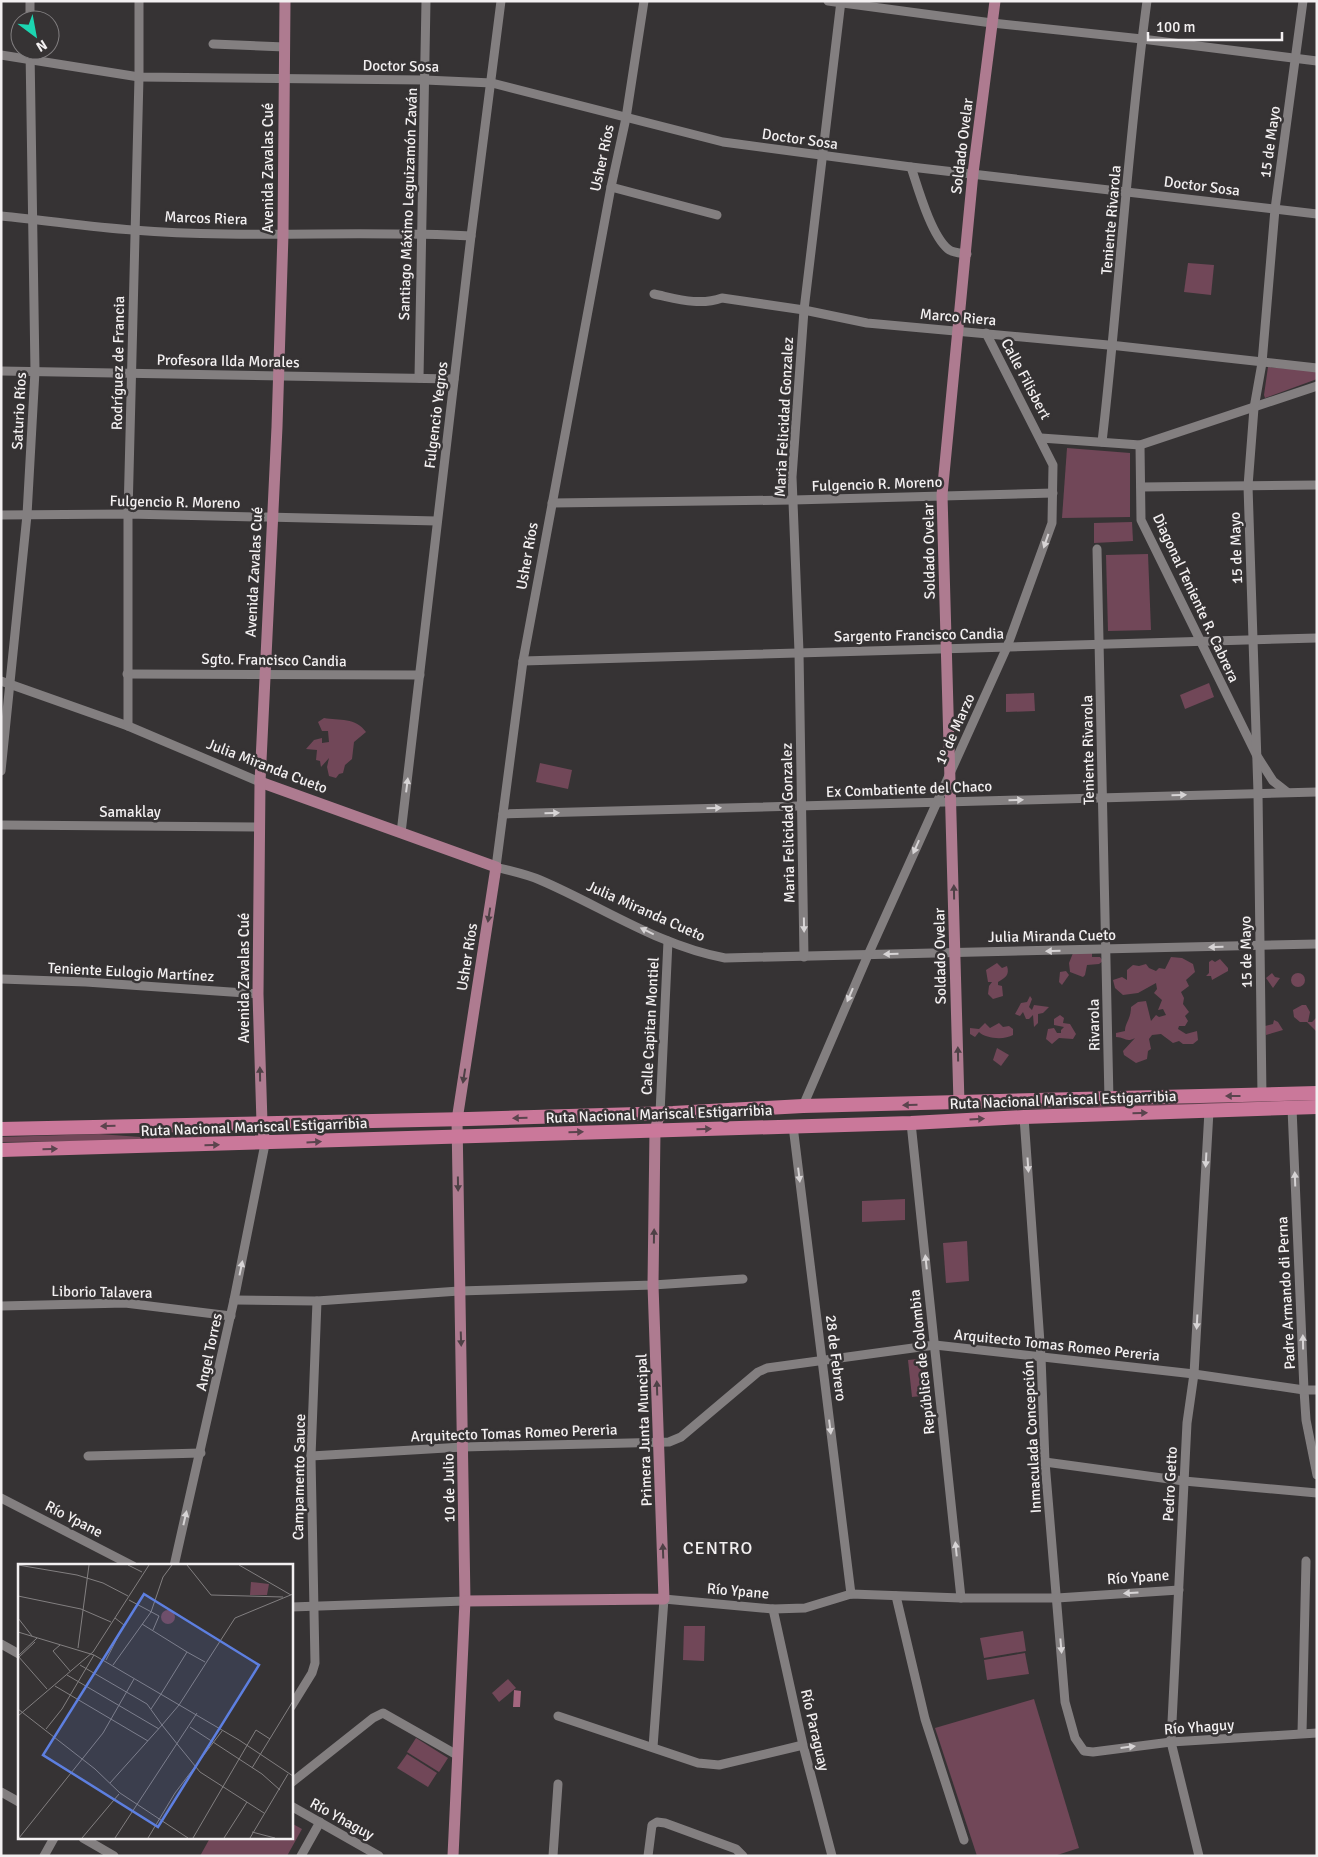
<svg xmlns="http://www.w3.org/2000/svg" width="1318" height="1857" viewBox="0 0 1318 1857" font-family="Signika,sans-serif">
<style>
.green{fill:#714758}
.water{fill:#a4667f}
.lines{fill:none;stroke-linecap:round;stroke-linejoin:round}
.minor{stroke:#837f80;stroke-width:9}
.major{stroke:#ae7b90;stroke-width:11}
.highway{stroke:#ca789a;stroke-width:14}
.oneway{fill:#d7d4d5}
.oneway2{fill:#4e4146}
.oneway3{fill:#5b444e}
.labels{text-anchor:middle;stroke-width:5;stroke-linejoin:round;paint-order:stroke}
.street-label{font-size:15px;fill:#f3f0f1;stroke:#363334}
.quarter-label{font-size:18px;letter-spacing:1px;fill:#f3f0f1;stroke:#363334}
.inset-road{fill:none;stroke:#827f80;stroke-width:1}
.view{fill:#5d7fe0;fill-opacity:0.15;stroke:#5d7fe0;stroke-width:2.5}
.inset-edge{fill:none;stroke:#f3f0f1;stroke-width:2.5}
</style>
<rect width="100%" height="100%" fill="#363334"/>
<g class="green">
<polygon points="1188,263 1214,265 1211,295 1184,292"/>
<polygon points="1268,367 1317,371 1317,379 1265,398 1264,395"/>
<polygon points="1067,448 1130,453 1130,517 1062,518"/>
<polygon points="1132,522 1133,541 1094,543 1094,523"/>
<polygon points="1148,554 1151,630 1108,631 1106,555"/>
<polygon points="1209,683 1214,697 1185,709 1180,695"/>
<polygon points="1034,693 1035,711 1006,712 1006,694"/>
<path d="M324 718C339 721 356 717 366 732L354 742 352 759 345 765 343 773 339 774 336 778 329 776 327 767 329 758 321 767 320 761 316 760 317 750 306 749 314 740 322 738V743L329 742 328 731H322L318 722Z"/>
<polygon points="540,763 572,770 568,789 536,782"/>
<polygon points="1092,952 1092,957 1100,957 1103,961 1099,964 1087,965 1085,975 1083,977 1070,972 1069,963 1073,953"/>
<path d="M1171 957 1182 958 1193 964 1195 972 1186 980 1189 986 1181 992 1184 998 1183 1004 1189 1012 1185 1016 1188 1021 1185 1026H1179L1178 1029 1186 1034 1197 1031 1198 1040 1193 1044H1183L1179 1041 1173 1043 1161 1034 1152 1035 1149 1039 1151 1049 1148 1051 1147 1059 1136 1063 1124 1055 1123 1051 1135 1038C1126 1043 1125 1037 1116 1037V1033L1125 1031C1125 1023 1131 1019 1131 1007L1138 1002 1146 1001 1151 1021 1156 1015 1159 1017 1166 1015 1163 1009 1158 1010 1162 1000 1154 993 1157 989 1156 983 1138 993 1123 995 1115 988 1113 980 1122 977 1127 980V970L1133 965 1139 966 1146 964 1149 968 1156 971 1159 968 1165 969Z"/>
<polygon points="1220,959 1228,968 1228,971 1212,980 1211,976 1206,976 1209,973 1209,962 1212,960 1215,962"/>
<path d="M997 963 1002 968 1007 966C1010 975 1005 978 998 982V985L1002 986 1003 996 993 999 988 994 989 986 992 982H988L986 970Z"/>
<polygon points="1060,972 1066,971 1069,975 1062,985 1059,982"/>
<polygon points="1272,973 1275,977 1280,978 1273,988 1266,978"/>
<circle cx="1298" cy="980" r="7"/>
<polygon points="1030,996 1032,999 1029,1007 1032,1010 1034,1005 1049,1007 1043,1013 1038,1014 1038,1023 1034,1027 1033,1015 1029,1019 1026,1019 1023,1012 1020,1016 1015,1014 1021,1003 1027,1002"/>
<polygon points="1302,1005 1306,1005 1310,1012 1308,1022 1312,1022 1317,1017 1317,1032 1307,1022 1300,1022 1294,1017 1293,1010"/>
<polygon points="1060,1015 1064,1018 1063,1023 1070,1024 1076,1034 1073,1039 1059,1038 1052,1044 1046,1039 1048,1029 1054,1028 1057,1033 1061,1033 1061,1030 1064,1027 1054,1025 1054,1019"/>
<polygon points="1274,1020 1278,1022 1283,1030 1266,1035 1265,1026 1273,1024"/>
<path d="M985 1023 990 1028 999 1023 1003 1027 1009 1026 1013 1029V1035C1005 1040 986 1039 979 1032L975 1037 970 1034V1028L979 1029Z"/>
<polygon points="997,1048 1009,1055 1001,1066 993,1060"/>
<polygon points="1317,1100 1317,1102 988,1110 989,1109"/>
<polygon points="99,1134 140,1137 250,1136 122,1141 1,1142 1,1137"/>
<polygon points="905,1199 905,1220 862,1222 862,1201"/>
<polygon points="967,1241 969,1281 946,1283 943,1243"/>
<polygon points="926,1358 930,1395 912,1397 908,1360"/>
<polygon points="684,1626 705,1626 704,1661 683,1660"/>
<polygon points="1023,1631 1026,1651 984,1658 980,1638"/>
<polygon points="1025,1653 1029,1674 987,1680 984,1660"/>
<polygon points="508,1679 516,1688 499,1702 492,1693"/>
<polygon points="1034,1699 1079,1848 1054,1856 977,1856 935,1728"/>
<polygon points="416,1738 448,1758 439,1772 407,1752"/>
<polygon points="407,1754 437,1773 428,1787 397,1768"/>
<polygon points="291,1823 302,1829 287,1856 200,1856 210,1838 291,1838"/>
</g>
<polygon class="water" points="514,1690 521,1691 520,1707 513,1707"/>
<g class="lines">
<g class="minor">
<polyline points="30,1 30,20"/>
<path d="M644 1 626 118 611 187 523 661 496 867C510 871 526 874 540 880 601 906 659 946 725 958L1317 944"/>
<polyline points="828,1 992,23 1142,39 1317,61"/>
<polyline points="213,44 285,47"/>
<polyline points="1,55 139,77 425,80 492,83 723,142 911,167 1317,214"/>
<path d="M911 167C918 188 931 235 948 249 952 253 961 253 967 254"/>
<polyline points="611,187 717,215"/>
<path d="M1 216C45 220 89 227 133 230 246 239 359 230 471 236"/>
<path d="M654 294C678 299 699 306 722 298L804 310 867 323 1119 346 1317 368"/>
<polyline points="1,371 454,379"/>
<polyline points="419,378 426,1"/>
<polyline points="1041,438 1140,445 1317,386"/>
<path d="M1102 442C1119 295 1127 148 1147 1"/>
<polyline points="1140,445 1141,520 1257,756 1273,781 1287,792"/>
<polyline points="1141,487 1317,485"/>
<polyline points="552,503 793,500 1053,493"/>
<polyline points="1,515 128,514 437,521"/>
<polyline points="1097,549 1109,1100"/>
<path d="M523 661C787 652 1052 645 1317 638"/>
<polyline points="127,674 420,675"/>
<polyline points="1,681 128,726 260,782"/>
<polyline points="128,726 128,514 139,77 139,1"/>
<polyline points="1,771 27,515 35,371 30,50"/>
<polyline points="503,814 1317,792"/>
<polyline points="1,825 259,827"/>
<polyline points="401,833 471,236 501,1"/>
<polyline points="804,957 799,652 792,477 804,310 841,1"/>
<polyline points="1,979 86,982 258,994"/>
<polyline points="1262,1096 1258,793 1248,486 1254,408 1262,363 1275,209 1303,1"/>
<polyline points="803,1106 868,955 1007,647 1052,523 1053,465 986,333"/>
<polyline points="1292,1108 1304,1390 1306,1420 1317,1475"/>
<polyline points="660,1113 668,941"/>
<polyline points="1024,1117 1041,1357 1045,1462 1065,1702 1075,1738 1084,1751 1093,1752 1171,1742 1317,1733"/>
<polyline points="911,1123 961,1598"/>
<polyline points="793,1126 851,1594"/>
<polyline points="234,1300 317,1301 459,1291 653,1285 743,1279"/>
<polyline points="1,1306 125,1303 231,1316"/>
<polyline points="88,1456 201,1453"/>
<polyline points="311,1456 463,1447 669,1442 681,1437 758,1372 767,1368 935,1345 1194,1374 1304,1390 1317,1390"/>
<polyline points="1045,1462 1184,1481 1317,1493"/>
<polyline points="1,1498 133,1566"/>
<polyline points="174,1566 234,1300 265,1144"/>
<polyline points="896,1596 925,1719 964,1840"/>
<polyline points="291,1607 465,1601"/>
<polyline points="773,1609 803,1745 832,1856"/>
<polyline points="1,1644 19,1654"/>
<polyline points="291,1707 312,1673 315,1663 311,1456 317,1301"/>
<polyline points="558,1716 698,1763 719,1765 803,1745"/>
<polyline points="1302,1733 1306,1561"/>
<polyline points="653,1747 664,1599 773,1609 805,1608 851,1594 961,1598 1057,1598 1179,1590"/>
<polyline points="291,1783 373,1718 383,1713 457,1755"/>
<polyline points="1,1792 19,1802"/>
<polyline points="291,1806 379,1856"/>
<polyline points="83,1838 114,1856"/>
<polyline points="44,1856 54,1838"/>
<polyline points="301,1856 320,1822"/>
<polyline points="553,1856 558,1784"/>
<polyline points="648,1856 652,1825 657,1822 665,1823 736,1849 743,1856"/>
<polyline points="1199,1856 1171,1742 1187,1423 1194,1374 1209,1111"/>
</g>
<g class="major">
<polyline points="260,782 496,867 457,1120 465,1601 453,1856"/>
<polyline points="959,1103 942,495 973,173 995,1"/>
<polyline points="265,1144 262,1123 258,994 260,782 277,427 283,234 285,1"/>
<polyline points="465,1601 664,1599 653,1285 655,1130 660,1113"/>
</g>
<g class="highway">
<polyline points="1,1129 468,1119 673,1113 803,1106 1317,1093"/>
<polyline points="1,1150 911,1123 1024,1117 1317,1107"/>
</g>
</g>
<defs><path id="oneway-solid" d="M-6-.8H1V-3.2L6.5 0L1 3.2V.8H-6Z" transform="scale(1.25)"/></defs>
<g class="oneway">
<use href="#oneway-solid" transform="translate(1046 541) rotate(109)"/>
<use href="#oneway-solid" transform="translate(407 785) rotate(-83)"/>
<use href="#oneway-solid" transform="translate(1179 795) rotate(-2)"/>
<use href="#oneway-solid" transform="translate(1016 800) rotate(-2)"/>
<use href="#oneway-solid" transform="translate(714 808) rotate(-2)"/>
<use href="#oneway-solid" transform="translate(552 813) rotate(-2)"/>
<use href="#oneway-solid" transform="translate(916 847) rotate(114)"/>
<use href="#oneway-solid" transform="translate(804 925) rotate(89)"/>
<use href="#oneway-solid" transform="translate(647 931) rotate(-154)"/>
<use href="#oneway-solid" transform="translate(1216 947) rotate(179)"/>
<use href="#oneway-solid" transform="translate(1053 951) rotate(179)"/>
<use href="#oneway-solid" transform="translate(891 954) rotate(179)"/>
<use href="#oneway-solid" transform="translate(850 995) rotate(113)"/>
<use href="#oneway-solid" transform="translate(1206 1160) rotate(93)"/>
<use href="#oneway-solid" transform="translate(1028 1165) rotate(86)"/>
<use href="#oneway-solid" transform="translate(799 1175) rotate(83)"/>
<use href="#oneway-solid" transform="translate(1295 1179) rotate(-92)"/>
<use href="#oneway-solid" transform="translate(926 1262) rotate(-96)"/>
<use href="#oneway-solid" transform="translate(241 1268) rotate(-78)"/>
<use href="#oneway-solid" transform="translate(1197 1322) rotate(93)"/>
<use href="#oneway-solid" transform="translate(1303 1342) rotate(-91)"/>
<use href="#oneway-solid" transform="translate(830 1427) rotate(83)"/>
<use href="#oneway-solid" transform="translate(185 1518) rotate(-77)"/>
<use href="#oneway-solid" transform="translate(956 1549) rotate(-96)"/>
<use href="#oneway-solid" transform="translate(1131 1593) rotate(176)"/>
<use href="#oneway-solid" transform="translate(1061 1646) rotate(85)"/>
<use href="#oneway-solid" transform="translate(1128 1747) rotate(-7)"/>
</g>
<g class="oneway2">
<use href="#oneway-solid" transform="translate(954 892) rotate(-91)"/>
<use href="#oneway-solid" transform="translate(489 915) rotate(99)"/>
<use href="#oneway-solid" transform="translate(958 1054) rotate(-91)"/>
<use href="#oneway-solid" transform="translate(260 1074) rotate(-91)"/>
<use href="#oneway-solid" transform="translate(464 1076) rotate(99)"/>
<use href="#oneway-solid" transform="translate(458 1184) rotate(89)"/>
<use href="#oneway-solid" transform="translate(654 1236) rotate(-89)"/>
<use href="#oneway-solid" transform="translate(461 1339) rotate(88)"/>
<use href="#oneway-solid" transform="translate(657 1388) rotate(-92)"/>
<use href="#oneway-solid" transform="translate(663 1551) rotate(-92)"/>
</g>
<g class="oneway3">
<use href="#oneway-solid" transform="translate(1233 1096) rotate(180)"/>
<use href="#oneway-solid" transform="translate(910 1105) rotate(179)"/>
<use href="#oneway-solid" transform="translate(1140 1113) rotate(-2)"/>
<use href="#oneway-solid" transform="translate(520 1118) rotate(178)"/>
<use href="#oneway-solid" transform="translate(977 1119) rotate(-3)"/>
<use href="#oneway-solid" transform="translate(108 1126) rotate(179)"/>
<use href="#oneway-solid" transform="translate(704 1129) rotate(-2)"/>
<use href="#oneway-solid" transform="translate(576 1132) rotate(-2)"/>
<use href="#oneway-solid" transform="translate(314 1142) rotate(-3)"/>
<use href="#oneway-solid" transform="translate(212 1145) rotate(-1)"/>
<use href="#oneway-solid" transform="translate(50 1149) rotate(-1)"/>
</g>
<g class="labels">
<g class="street-label">
<text transform="translate(401 66) rotate(1)" y="5">Doctor Sosa</text>
<text transform="translate(800 139) rotate(8)" y="5">Doctor Sosa</text>
<text transform="translate(1270 142) rotate(-82)" y="5">15 de Mayo</text>
<text transform="translate(962 146) rotate(-83)" y="5">Soldado Ovelar</text>
<text transform="translate(602 158) rotate(-78)" y="5">Usher Ríos</text>
<text transform="translate(268 168) rotate(-90)" y="5">Avenida Zavalas Cué</text>
<text transform="translate(1202 186) rotate(7)" y="5">Doctor Sosa</text>
<text transform="translate(408 204) rotate(-88)" y="5">Santiago Máximo Leguizamón Zaván</text>
<text transform="translate(206 218) rotate(2)" y="5">Marcos Riera</text>
<text transform="translate(1111 220) rotate(-85)" y="5">Teniente Rivarola</text>
<text transform="translate(958 317) rotate(5)" y="5">Marco Riera</text>
<text transform="translate(228 361) rotate(1)" y="5">Profesora Ilda Morales</text>
<text transform="translate(118 363) rotate(-89)" y="5">Rodríguez de Francia</text>
<text transform="translate(1026 379) rotate(62)" y="5">Calle Filisbert</text>
<text transform="translate(19 411) rotate(-87)" y="5">Saturio Ríos</text>
<text transform="translate(436 415) rotate(-83)" y="5">Fulgencio Yegros</text>
<text transform="translate(784 417) rotate(-87)" y="5">Maria Felicidad Gonzalez</text>
<text transform="translate(877 484) rotate(-2)" y="5">Fulgencio R. Moreno</text>
<text transform="translate(175 502) rotate(1)" y="5">Fulgencio R. Moreno</text>
<text transform="translate(1236 548) rotate(-92)" y="5">15 de Mayo</text>
<text transform="translate(929 551) rotate(-91)" y="5">Soldado Ovelar</text>
<text transform="translate(527 556) rotate(-80)" y="5">Usher Ríos</text>
<text transform="translate(254 572) rotate(-87)" y="5">Avenida Zavalas Cué</text>
<text transform="translate(1196 598) rotate(65)" y="5">Diagonal Teniente R. Cabrera</text>
<text transform="translate(919 635) rotate(-1)" y="5">Sargento Francisco Candia</text>
<text transform="translate(274 660) rotate(1)" y="5">Sgto. Francisco Candia</text>
<text transform="translate(955 729) rotate(-66)" y="5">1º de Marzo</text>
<text transform="translate(1088 750) rotate(-91)" y="5">Teniente Rivarola</text>
<text transform="translate(267 766) rotate(21)" y="5">Julia Miranda Cueto</text>
<text transform="translate(909 789) rotate(-2)" y="5">Ex Combatiente del Chaco</text>
<text x="130" y="817">Samaklay</text>
<text transform="translate(788 823) rotate(-91)" y="5">Maria Felicidad Gonzalez</text>
<text transform="translate(646 911) rotate(24)" y="5">Julia Miranda Cueto</text>
<text transform="translate(1052 936) rotate(-1)" y="5">Julia Miranda Cueto</text>
<text transform="translate(1246 952) rotate(-91)" y="5">15 de Mayo</text>
<text transform="translate(940 956) rotate(-91)" y="5">Soldado Ovelar</text>
<text transform="translate(467 957) rotate(-81)" y="5">Usher Ríos</text>
<text transform="translate(131 972) rotate(3)" y="5">Teniente Eulogio Martínez</text>
<text transform="translate(244 978) rotate(-90)" y="5">Avenida Zavalas Cué</text>
<text transform="translate(1094 1025) rotate(-91)" y="5">Rivarola</text>
<text transform="translate(650 1026) rotate(-87)" y="5">Calle Capitan Montiel</text>
<text transform="translate(1063 1100) rotate(-2)" y="5">Ruta Nacional Mariscal Estigarribia</text>
<text transform="translate(659 1114) rotate(-2)" y="5">Ruta Nacional Mariscal Estigarribia</text>
<text transform="translate(254 1127) rotate(-2)" y="5">Ruta Nacional Mariscal Estigarribia</text>
<text transform="translate(102 1292) rotate(1)" y="5">Liborio Talavera</text>
<text transform="translate(1286 1293) rotate(-93)" y="5">Padre Armando di Perna</text>
<text transform="translate(1057 1345) rotate(6)" y="5">Arquitecto Tomas Romeo Pereria</text>
<text transform="translate(209 1352) rotate(-78)" y="5">Angel Torres</text>
<text transform="translate(836 1358) rotate(83)" y="5">28 de Febrero</text>
<text transform="translate(922 1362) rotate(-96)" y="5">República de Colombia</text>
<text transform="translate(644 1430) rotate(-92)" y="5">Primera Junta Muncipal</text>
<text transform="translate(514 1433) rotate(-2)" y="5">Arquitecto Tomas Romeo Pereria</text>
<text transform="translate(1032 1437) rotate(-93)" y="5">Inmaculada Concepción</text>
<text transform="translate(299 1477) rotate(-89)" y="5">Campamento Sauce</text>
<text transform="translate(1170 1484) rotate(-87)" y="5">Pedro Getto</text>
<text transform="translate(449 1488) rotate(-91)" y="5">10 de Julio</text>
<text transform="translate(74 1519) rotate(27)" y="5">Río Ypane</text>
<text transform="translate(1138 1577) rotate(-4)" y="5">Río Ypane</text>
<text transform="translate(738 1591) rotate(5)" y="5">Río Ypane</text>
<text transform="translate(1199 1727) rotate(-4)" y="5">Río Yhaguy</text>
<text transform="translate(815 1730) rotate(77)" y="5">Río Paraguay</text>
<text transform="translate(342 1819) rotate(29)" y="5">Río Yhaguy</text>
</g>
<g class="quarter-label">
<text x="718" y="1554">CENTRO</text>
</g>
</g>
<g transform="translate(18 1564)">
<rect width="275" height="275" fill="#363334"/>
<path d="M233 18 251 20 249 31H232ZM143 53a7 7 0 1 1 14 0a7 7 0 1 1-14 0Z" fill="#714758"/>
<path class="inset-road" d="M0 1 59 11 85 19 110 32M110 1 124 8M169 1 193 31 265 33M221 1 273 31M0 32 63 45 93 58M111 36 141 52 135 66M0 54 14 72M124 60 169 88M0 68 76 91 221 176 275 212M19 74 0 92 29 125M42 81 35 87 52 107M60 84 71 1M1 93 17 78M88 96 106 61 97 54M62 101 129 140 144 161 92 219M95 101 133 48 145 13 154 1M49 111 141 165M37 122 130 177M143 130 169 88 187 98M0 145 77 205 102 229 170 274M133 145 143 130M0 152 75 88 131 1M172 163 244 210 262 226M28 165 44 145 76 91M160 181 182 208 246 249M160 181 144 161 161 141 217 54 275 30M234 204 275 137M234 268 257 274M1 274 85 169 116 115M64 274 101 230M97 274 179 149M130 274 157 229 204 167M175 274 238 166 252 175M206 274 229 238M232 274 270 210"/>
<path class="view" d="M126 30 241 101 140 263 25 191Z"/>
<rect width="275" height="275" class="inset-edge"/>
</g>
<rect width="1318" height="1857" fill="none" stroke="#f3f0f1" stroke-width="5"/>
<g transform="translate(35 35) rotate(148)"><circle r="24" fill="#363334" stroke="#827f80"/>
<path d="M0-4L9 19L0 12L-9 19Z" fill="#1cd5b1"/>
<text y="-8" font-size="14" font-weight="bold" text-anchor="middle" fill="#f3f0f1">N</text>
</g>
<path d="M1148 32v8h134v-8" fill="none" stroke="#f3f0f1" stroke-width="2.5"/>
<text x="1156" y="32" font-size="15" fill="#f3f0f1" stroke="#363334" stroke-width="4" paint-order="stroke">100 m</text>
</svg>
